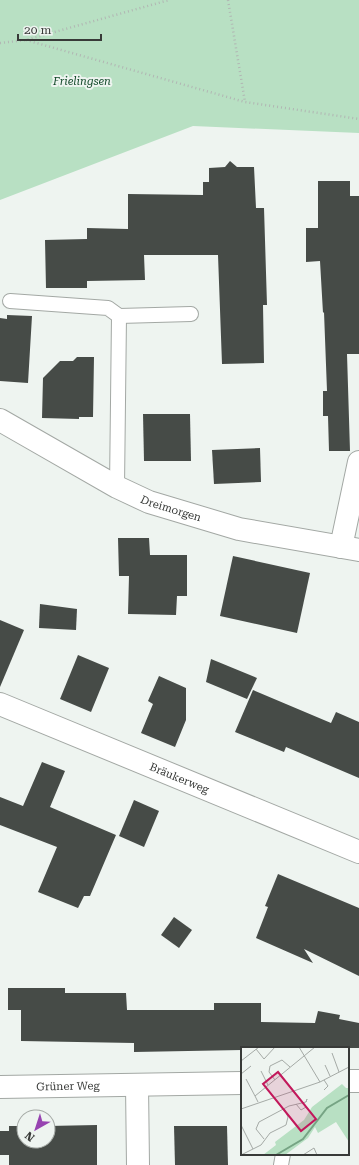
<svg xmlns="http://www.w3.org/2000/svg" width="359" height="1165" viewBox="0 0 359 1165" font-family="'Roboto Serif',serif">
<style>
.green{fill:#b8e0c3}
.building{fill:#464b47}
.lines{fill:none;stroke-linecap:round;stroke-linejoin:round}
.service-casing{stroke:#a3a8a4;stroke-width:16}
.minor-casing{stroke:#a3a8a4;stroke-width:24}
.secondary-casing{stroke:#a3a8a4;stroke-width:24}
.path{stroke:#b1b6b3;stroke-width:2.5;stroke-dasharray:1 3;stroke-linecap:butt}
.service{stroke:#fff;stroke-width:14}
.minor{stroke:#fff;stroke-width:22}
.secondary{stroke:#fff;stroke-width:22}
.labels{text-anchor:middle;stroke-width:4;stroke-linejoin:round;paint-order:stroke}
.park-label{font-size:11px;font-style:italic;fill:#134a2a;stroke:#eef4f0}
.street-label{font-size:11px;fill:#383a38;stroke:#eef4f0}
.inset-river{fill:none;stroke:#76a484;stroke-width:2}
.inset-road{fill:none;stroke:#a5aaa6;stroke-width:1}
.view{fill:#c2185b;fill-opacity:0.15;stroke:#c2185b;stroke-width:2}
.inset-edge{fill:none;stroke:#383a38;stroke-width:2}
</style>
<rect width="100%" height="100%" fill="#eef4f0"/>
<polygon class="green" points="0,0 359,0 359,133 193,126 0,200"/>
<g class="building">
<polygon points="230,161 237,167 254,167 256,208 264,208 267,305 263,305 264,363 222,364 218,255 144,255 145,280 87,281 87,288 46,288 45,240 87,239 87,228 128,229 128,194 203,195 203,182 209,182 209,168 225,167"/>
<polygon points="318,181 350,181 350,196 359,196 359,354 347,354 350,451 329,451 328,416 323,416 323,391 327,391 324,312 323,313 320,261 306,262 306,228 318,228"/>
<polygon points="7,315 32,316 28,383 0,381 0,318 7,319"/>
<polygon points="77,357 94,357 93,417 79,417 79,419 42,418 43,378 60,361 73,361"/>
<polygon points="143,414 190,414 191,461 144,461"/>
<polygon points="260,448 261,482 214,484 212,450"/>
<polygon points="118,538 149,538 150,555 187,555 187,596 177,596 176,615 128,614 129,576 119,576"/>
<polygon points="233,556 310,573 297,633 220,616"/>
<polygon points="40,604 77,609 76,630 39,628"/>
<polygon points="0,620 24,630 0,687"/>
<polygon points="78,655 109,668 91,712 60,699"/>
<polygon points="211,659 257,678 247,699 206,682"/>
<polygon points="159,676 186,688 186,720 175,747 141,733 153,704 148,701"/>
<polygon points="253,690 331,723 336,712 359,722 359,778 286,747 284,752 235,732"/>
<polygon points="42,762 65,771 50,807 116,835 90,896 84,896 78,908 38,892 57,847 0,825 0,797 23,806"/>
<polygon points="134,800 159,811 144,847 119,836"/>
<polygon points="278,874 359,908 359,976 304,949 313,963 256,938 268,907 265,906"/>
<polygon points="174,917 192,930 179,948 161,935"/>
<polygon points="8,988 65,988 65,993 126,993 127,1010 214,1010 214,1003 261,1003 261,1022 315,1023 318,1011 340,1015 339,1019 359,1023 359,1048 242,1048 242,1050 134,1052 134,1043 21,1041 21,1010 8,1010"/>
<polygon points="97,1125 97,1165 9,1165 9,1155 0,1155 0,1131 9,1131 9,1126 24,1126 24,1141 48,1141 48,1126"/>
<polygon points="174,1126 227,1126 228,1165 175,1165"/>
</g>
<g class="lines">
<g class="service-casing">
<g id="service">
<polyline points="10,301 108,308 119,316 117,487"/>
<polyline points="119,316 191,314"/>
<polyline points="281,1165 283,1154"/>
</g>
</g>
<g class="minor-casing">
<g id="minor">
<path id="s1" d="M0 420 117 487 149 502 239 529 359 550"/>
<polyline points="341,547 359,462"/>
<polyline points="348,1081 359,1081"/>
<polyline points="137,1085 138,1165"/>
<path id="s2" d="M0 1087 242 1083"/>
</g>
</g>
<g class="secondary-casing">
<g id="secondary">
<path id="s3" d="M0 704 359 852"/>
</g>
</g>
<g class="path">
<polyline points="228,0 245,102"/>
<polyline points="26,40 245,102 359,119"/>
<polyline points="0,43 26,40 169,0"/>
</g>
<use href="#service" class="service"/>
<use href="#minor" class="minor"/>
<use href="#secondary" class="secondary"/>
</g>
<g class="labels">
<g class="park-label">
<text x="82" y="85">Frielingsen</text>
</g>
<g class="street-label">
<text dy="4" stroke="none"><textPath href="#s1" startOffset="193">Dreimorgen</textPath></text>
<text dy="4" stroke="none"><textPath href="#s3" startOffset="194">Bräukerweg</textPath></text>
<text dy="4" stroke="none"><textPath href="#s2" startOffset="68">Grüner Weg</textPath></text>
</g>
</g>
<g transform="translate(241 1047)">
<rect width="108" height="108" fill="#eef4f0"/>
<path d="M101 37 105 41H108V95L95 75 77 86 74 80 67 91 44 108H22L35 98 34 95 63 73 71 60Z" fill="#b8e0c3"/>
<path class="inset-river" d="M35 108 62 92 86 61 108 48"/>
<path class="inset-road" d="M58 0 79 35M15 2 23 12 34 0M91 6 98 25M0 14 18 0M84 18 89 29M20 24 27 38M0 27 10 19M5 32 14 49M34 33 28 25 29 19 41 13 49 20M83 33 87 39 83 43M17 55 14 49 74 0M55 57 60 63 65 60M0 62 79 35 108 20M0 78 12 102M23 92 15 82 18 75 48 59 65 55 66 52 65 55M0 108 20 98 29 86 45 78 47 70 43 61M62 108 73 101 76 108"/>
<path class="view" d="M37 25 75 72 60 84 22 37Z"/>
<rect width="108" height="108" class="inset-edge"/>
</g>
<g transform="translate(36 1129) rotate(219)"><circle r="19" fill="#eef4f0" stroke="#a5aaa6"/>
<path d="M0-3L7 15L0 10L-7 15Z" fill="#9743b1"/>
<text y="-6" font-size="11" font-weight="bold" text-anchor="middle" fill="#383a38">N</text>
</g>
<path d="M18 34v6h83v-6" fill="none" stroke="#383a38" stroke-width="2"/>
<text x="24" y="34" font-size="12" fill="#383a38" stroke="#eef4f0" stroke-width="3" paint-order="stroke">20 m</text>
</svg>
